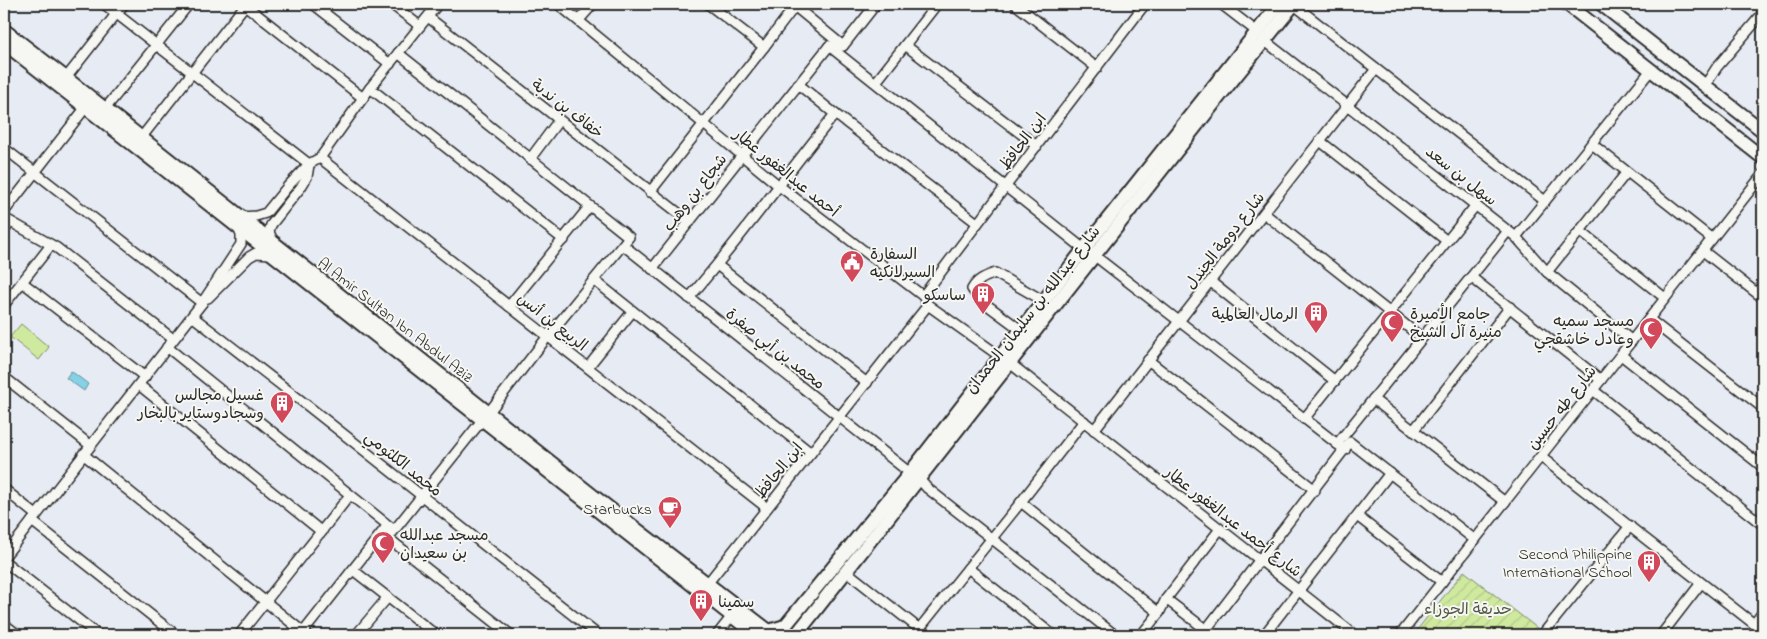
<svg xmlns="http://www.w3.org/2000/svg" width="1767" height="639" viewBox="0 0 1767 639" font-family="'Indie Flower','Playpen Sans Arabic',sans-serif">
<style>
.grass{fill:#cfe99f;stroke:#7d8a65}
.garden{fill:url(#garden-furrows);stroke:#7d8a65}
.water{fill:#85d1e5;stroke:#618f9b}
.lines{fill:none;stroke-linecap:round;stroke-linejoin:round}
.street-casing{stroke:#2b2b2b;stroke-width:12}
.secondary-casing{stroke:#2b2b2b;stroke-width:16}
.street{stroke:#f6f6f2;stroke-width:9}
.secondary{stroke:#f6f6f2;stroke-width:12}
.labels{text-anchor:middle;stroke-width:4;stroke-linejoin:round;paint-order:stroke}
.street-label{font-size:16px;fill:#2b2b2b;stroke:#f6f6f2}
.poi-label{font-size:16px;fill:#2b2b2b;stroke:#f6f6f2;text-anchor:end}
.park-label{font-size:16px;fill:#545a48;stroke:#f6f6f2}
</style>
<defs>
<pattern id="garden-furrows" width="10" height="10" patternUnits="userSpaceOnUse" patternTransform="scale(1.25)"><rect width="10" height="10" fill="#cfe99f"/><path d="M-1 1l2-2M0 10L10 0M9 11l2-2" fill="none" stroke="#b2c889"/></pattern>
</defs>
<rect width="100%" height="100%" fill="#e7ebf4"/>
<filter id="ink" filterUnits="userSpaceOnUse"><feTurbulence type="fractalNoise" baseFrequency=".02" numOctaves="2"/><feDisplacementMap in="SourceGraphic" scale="10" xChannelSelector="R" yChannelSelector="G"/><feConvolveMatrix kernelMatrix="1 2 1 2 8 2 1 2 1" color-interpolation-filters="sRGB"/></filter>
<g filter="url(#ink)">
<polygon class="grass" points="21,324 49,347 39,360 10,337"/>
<polygon class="garden" points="1464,571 1537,628 1532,635 1413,635"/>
<polygon class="water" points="71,371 88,384 84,391 66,378"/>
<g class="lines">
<g class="street-casing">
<g id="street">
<polyline points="104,4 309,164"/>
<polyline points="313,4 390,64"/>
<polyline points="391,4 420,26"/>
<polyline points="558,4 778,185 923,296 928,305 1001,357"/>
<polyline points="708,4 764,47"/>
<polyline points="792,4 843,46"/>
<polyline points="1015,4 1097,68"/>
<polyline points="1221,4 1256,31"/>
<polyline points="1293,4 1545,201"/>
<polyline points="245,5 363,98"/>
<polyline points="428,17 690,222"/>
<polyline points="579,20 593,4"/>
<polyline points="1265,41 1516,237 1547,272 1632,341"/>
<polyline points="905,45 1037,146"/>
<polyline points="829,46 1084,249"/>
<polyline points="398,53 629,237 548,336 489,412"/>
<polyline points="66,78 124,4"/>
<polyline points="876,82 937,4"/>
<polyline points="798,84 835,114 977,223"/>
<polyline points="1706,84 1717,67 1763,13"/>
<polyline points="370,88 564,240"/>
<polyline points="105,109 189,4"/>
<polyline points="141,138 246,4"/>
<polyline points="1320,141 1447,241"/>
<polyline points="1592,144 1712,239"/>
<polyline points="4,148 202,303"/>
<polyline points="320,158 767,508"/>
<polyline points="530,159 559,120"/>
<polyline points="650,192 764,47 795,6"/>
<polyline points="4,212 86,107"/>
<polyline points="1265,214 1422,338"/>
<polyline points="241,217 256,216 266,213 288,186 309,164 320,158 370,88 438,4"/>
<polyline points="4,218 57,248 173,339"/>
<polyline points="4,221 7,227 4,230"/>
<polyline points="1580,231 1665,298"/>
<polyline points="1516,237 1651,70"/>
<polyline points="273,241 269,232 271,225 301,187 307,177 309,165"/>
<polyline points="623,245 910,473"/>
<polyline points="1703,251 1763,298"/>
<polyline points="1095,256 1345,450"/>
<polyline points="717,265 867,383"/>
<polyline points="652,269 829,46 843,46 876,4"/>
<polyline points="1547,272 1627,172"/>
<polyline points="1471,277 1601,380"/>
<polyline points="594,280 811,453"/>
<polyline points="22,282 145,377"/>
<polyline points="1211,282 1335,381"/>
<path d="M923 296C996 198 1071 101 1145 4"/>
<polyline points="208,298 249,257 256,253 271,254"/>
<path d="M689 298C740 239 786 175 835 114"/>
<polyline points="4,305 51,245"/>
<polyline points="509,306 589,207"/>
<polyline points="192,316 308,406 598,635"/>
<polyline points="1649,319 1763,408"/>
<path d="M1021 330 979 299 972 289C978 279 985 277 995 273L1044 301"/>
<polyline points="167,347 394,530"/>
<polyline points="1621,355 1763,467"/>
<polyline points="1148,360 1315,490"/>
<polyline points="1011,364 1355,635"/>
<polyline points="588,367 632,312"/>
<polyline points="4,377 90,445"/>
<polyline points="139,385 322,532"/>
<polyline points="1593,390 1763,525"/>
<polyline points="1373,399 1505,502"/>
<polyline points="483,419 388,538 511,635"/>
<polyline points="1304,419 1476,205"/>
<polyline points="1094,430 1376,69"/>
<polyline points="1413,431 1510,307"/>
<polyline points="1337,444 1508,231"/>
<polyline points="83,454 303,632"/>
<polyline points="1541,457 1763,631"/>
<polyline points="919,479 927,488 1115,635"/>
<polyline points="4,489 36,515"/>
<polyline points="1021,502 1159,613"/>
<polyline points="1357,516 1442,582"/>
<polyline points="32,521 176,635"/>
<polyline points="4,557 202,303 241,244 241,235 238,228"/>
<polyline points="4,561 98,635"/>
<polyline points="968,568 1053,635"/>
<polyline points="353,570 436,635"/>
<polyline points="846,571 927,635"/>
<polyline points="707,584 928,305"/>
<polyline points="1166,599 1213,635"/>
<polyline points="4,624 18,635"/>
<polyline points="1754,624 1763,612"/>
<polyline points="919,629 1021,502 1084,421"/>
<polyline points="239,635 350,495"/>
<polyline points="301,635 387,526"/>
<polyline points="356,635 388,597"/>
<polyline points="717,635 732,616"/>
<polyline points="1141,635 1159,613 1166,599 1220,529"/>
<polyline points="1202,635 1350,442 1475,540"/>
<polyline points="1264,635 1390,473"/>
<polyline points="1400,635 1763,174"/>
<polyline points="1542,635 1630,526"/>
<polyline points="1661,635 1701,583"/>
</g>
</g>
<g class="secondary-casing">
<g id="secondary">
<polyline points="1567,4 1763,158"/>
<polyline points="1601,4 1763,131"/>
<polyline points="4,30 66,78 592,495 769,631 785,626"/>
<polyline points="4,43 756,635"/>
<polyline points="782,633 785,626 910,473 1084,249 1279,4"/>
<path d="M798 635 799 631 811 616C946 445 1081 274 1215 102 1241 69 1268 37 1294 4"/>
</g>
</g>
<use href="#street" class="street"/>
<use href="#secondary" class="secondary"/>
</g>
</g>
<defs>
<g id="civic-pin" transform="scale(1.25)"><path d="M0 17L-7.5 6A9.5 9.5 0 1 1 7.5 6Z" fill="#d1495b" stroke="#f6f6f2"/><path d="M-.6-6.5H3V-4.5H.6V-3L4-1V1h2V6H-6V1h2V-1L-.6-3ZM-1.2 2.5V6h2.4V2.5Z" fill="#fff"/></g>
<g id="building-pin" transform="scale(1.25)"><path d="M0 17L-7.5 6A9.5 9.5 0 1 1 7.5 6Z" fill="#d1495b" stroke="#f6f6f2"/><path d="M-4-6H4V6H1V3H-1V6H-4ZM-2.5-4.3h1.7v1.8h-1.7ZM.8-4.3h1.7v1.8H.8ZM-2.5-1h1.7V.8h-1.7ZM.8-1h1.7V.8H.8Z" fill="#fff"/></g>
<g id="mosque-pin" transform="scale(1.25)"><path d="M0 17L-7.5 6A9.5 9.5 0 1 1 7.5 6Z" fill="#d1495b" stroke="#f6f6f2"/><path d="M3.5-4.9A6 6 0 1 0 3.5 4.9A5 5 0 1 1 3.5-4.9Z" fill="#fff"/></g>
<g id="cafe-pin" transform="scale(1.25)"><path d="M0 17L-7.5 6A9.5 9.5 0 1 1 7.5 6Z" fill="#d1495b" stroke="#f6f6f2"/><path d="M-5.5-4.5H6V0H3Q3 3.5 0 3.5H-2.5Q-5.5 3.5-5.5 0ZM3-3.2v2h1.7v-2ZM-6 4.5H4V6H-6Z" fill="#fff"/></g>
</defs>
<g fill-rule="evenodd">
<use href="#civic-pin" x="852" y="262"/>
<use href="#building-pin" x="983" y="294"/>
<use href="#building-pin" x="1316" y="313"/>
<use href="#mosque-pin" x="1392" y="322"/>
<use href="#mosque-pin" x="1651" y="329"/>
<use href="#building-pin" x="282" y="403"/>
<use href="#cafe-pin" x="670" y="508"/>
<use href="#mosque-pin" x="383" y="543"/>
<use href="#building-pin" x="1649" y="562"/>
<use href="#building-pin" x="701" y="601"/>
</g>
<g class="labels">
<g class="street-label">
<text transform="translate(568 108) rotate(38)" y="6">خفاف بن ندبة</text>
<text transform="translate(1022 141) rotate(-53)" y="6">ابن الحافظ</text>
<text transform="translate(787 172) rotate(39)" y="6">أحمد عبدالغفور عطار</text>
<text transform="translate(1462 175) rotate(38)" y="6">سهل بن سعد</text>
<text transform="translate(694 192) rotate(-52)" y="6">شجاع بن وهب</text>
<text transform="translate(1224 240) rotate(-52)" y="6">شارع دومة الجندل</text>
<text transform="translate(1032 309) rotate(-52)" y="6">شارع عبدالله بن سليمان الحمدان</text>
<text transform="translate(396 319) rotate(38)" y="6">Al Amir Sultan Ibn Abdul Aziz</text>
<text transform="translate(553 321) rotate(38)" y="6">الربيع بن أنس</text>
<text transform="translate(776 348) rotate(38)" y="6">محمد بن أبي صفرة</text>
<text transform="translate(1561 407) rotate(-52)" y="6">شارع طه حسين</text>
<text transform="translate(404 463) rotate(39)" y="6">محمد الكلثومي</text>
<text transform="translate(778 470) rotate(-51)" y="6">ابن الحافظ</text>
<text transform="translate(1234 521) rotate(38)" y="6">شارع أحمد عبدالغفور عطار</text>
</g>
<g class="poi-label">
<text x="870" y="259" text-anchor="start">السفارة<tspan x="870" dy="18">السيرلانكيه</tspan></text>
<text x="966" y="300">ساسكو</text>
<text x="1298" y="319">الرمال العالمية</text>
<text x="1410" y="319" text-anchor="start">جامع الأميرة<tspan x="1410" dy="18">منيرة آل الشيخ</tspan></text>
<text x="1634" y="326">مسجد سميه<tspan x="1634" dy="18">وعادل خاشقجي</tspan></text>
<text x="264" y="400">غسيل مجالس<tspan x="264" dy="18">وسجادوستاير بالبخار</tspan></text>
<text x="652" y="514">Starbucks</text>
<text x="400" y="540" text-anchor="start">مسجد عبدالله<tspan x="400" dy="18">بن سعيدان</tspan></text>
<text x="1632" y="559">Second Philippine<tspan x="1632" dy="18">International School</tspan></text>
<text x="718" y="607" text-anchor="start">سمينا</text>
</g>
<g class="park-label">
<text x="1468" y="614">حديقة الجوزاء</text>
</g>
</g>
<rect width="1767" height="639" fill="none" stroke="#f6f6f2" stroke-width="20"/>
<rect x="10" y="10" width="1747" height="619" fill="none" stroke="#2b2b2b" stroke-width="2" filter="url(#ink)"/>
</svg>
